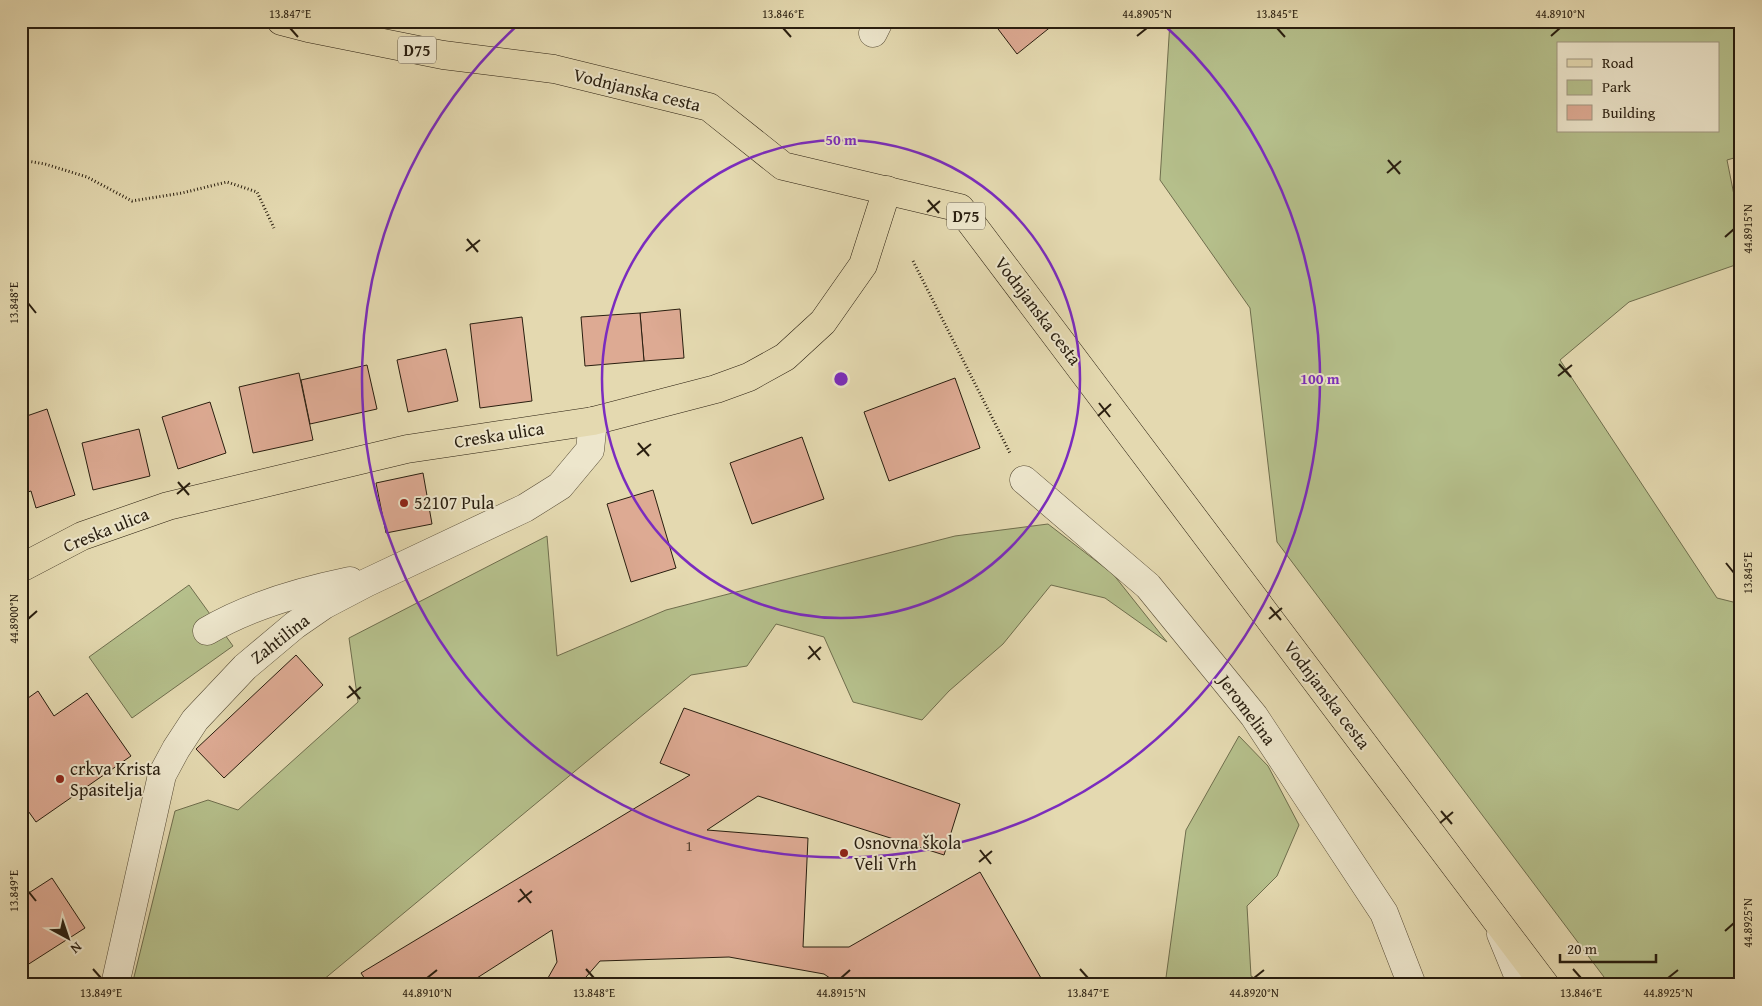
<svg xmlns="http://www.w3.org/2000/svg" width="1762" height="1006" viewBox="0 0 1762 1006" font-family="'Gentium Book Plus',serif">
<style>
.green{fill:#b5bf8b;stroke:#6f6e4d;fill-rule:evenodd}
.building{fill:#ddaa93;stroke:#291e0f}
.lines{fill:none;stroke-linecap:round;stroke-linejoin:round}
.minor-casing{stroke:#584d37;stroke-width:29}
.major-casing{stroke:#291e0f;stroke-width:29}
.path{stroke:#291e0f;stroke-width:3;stroke-dasharray:1 2.5;stroke-linecap:butt}
.minor{stroke:#ede6cc;stroke-width:28}
.major{stroke:#e4d9b0;stroke-width:28}
.ticks{fill:none;stroke:#291e0f;stroke-width:2}
.ring{fill:none;stroke:#7b2cbf;stroke-width:2.5}
.poi-dot{fill:#8f2418;stroke:#ede6cc;stroke-width:2}
.labels{text-anchor:middle;stroke-width:4;stroke-linejoin:round;paint-order:stroke}
.number-label{font-size:15px;fill:#564130}
.shield{fill:#ede6cc;stroke:#645a48;stroke-width:1}
.shield-label{font-size:16px;font-weight:bold;fill:#291e0f}
.street-label{font-size:18px;fill:#291e0f;stroke:#ede6cc}
.poi-label{font-size:18px;fill:#291e0f;stroke:#ede6cc;text-anchor:start}
.centre{fill:#7b2cbf;stroke:#ede6cc;stroke-width:2.5}
.ring-label{font-size:15px;text-anchor:middle;font-weight:bold;fill:#7b2cbf;stroke:#ede6cc;stroke-width:4;stroke-linejoin:round;paint-order:stroke}
.neatline{fill:none;stroke:#291e0f;stroke-width:2}
.ticks-label{font-size:12px;text-anchor:middle;fill:#291e0f}
</style>
<rect width="100%" height="100%" fill="#e4d9b0"/>
<filter id="stains"><feTurbulence type="fractalNoise" baseFrequency=".004" numOctaves="4"/><feColorMatrix values="0 0 0 0 .2 0 0 0 0 .09 0 0 0 0 .02 0 0 0 .5 -.17"/></filter>
<radialGradient id="worn" r=".72"><stop offset=".6" stop-color="#630" stop-opacity="0"/><stop offset="1" stop-color="#630" stop-opacity=".3"/></radialGradient>
<g class="green">
<path d="M1170 21H1741V156L1727 160 1741 230V263L1629 302 1560 360 1717 598 1741 604V985H1610L1277 542 1250 308 1160 180ZM1558 44H1718V131H1558Z"/>
<polygon points="1048,524 1113,574 1167,642 1105,598 1051,585 1003,644 949,691 922,720 853,702 824,637 776,624 747,666 691,675 317,985 132,985 175,811 208,800 238,810 358,702 349,638 547,536 557,656 666,610 955,536"/>
<polygon points="189,585 233,646 132,718 89,657"/>
<polygon points="1239,736 1268,766 1299,825 1277,876 1247,906 1251,976 1266,985 1165,985 1186,830"/>
</g>
<g class="building">
<polygon points="992,21 1058,21 1017,54"/>
<polygon points="680,309 684,358 644,361 640,313"/>
<polygon points="640,313 644,361 585,366 581,317"/>
<polygon points="522,317 532,401 480,408 470,324"/>
<polygon points="446,349 458,401 408,412 397,360"/>
<polygon points="367,365 377,409 310,424 301,380"/>
<polygon points="299,373 313,440 253,453 239,387"/>
<polygon points="955,378 980,448 889,481 864,412"/>
<polygon points="210,402 226,453 178,469 162,417"/>
<polygon points="47,409 75,495 36,508 31,491 21,494 21,418"/>
<polygon points="139,429 150,476 93,490 82,443"/>
<polygon points="802,437 824,499 752,524 730,463"/>
<polygon points="423,473 432,524 386,533 376,483"/>
<polygon points="653,490 676,568 631,582 607,504"/>
<polygon points="296,655 323,685 224,778 196,749"/>
<polygon points="38,691 54,716 87,693 131,756 36,822 21,801 21,703"/>
<polygon points="684,708 960,804 944,855 758,796 707,830 808,838 803,947 849,947 980,872 1045,985 840,985 824,974 729,957 600,961 579,985 544,985 557,962 552,930 466,985 369,985 361,973 690,775 660,763"/>
<polygon points="52,878 85,928 21,969 21,898"/>
</g>
<g class="lines">
<g class="minor-casing">
<g id="minor">
<polyline points="873,33 879,21"/>
<polyline points="1024,480 1148,586 1254,716 1384,913 1412,985"/>
<path d="M207 631C249 606 302 591 350 581"/>
<polyline points="1501,934 1522,985"/>
<polyline points="115,985 162,775 176,749 195,720 245,667 295,625 324,605 366,583 525,508 560,486 590,450 593,421"/>
</g>
</g>
<g class="major-casing">
<g id="major">
<polyline points="281,21 308,28 443,55 554,69 709,107 783,166 960,208 1545,985"/>
<polyline points="21,568 82,536 168,506 407,449 593,421 716,389 749,377 785,357 823,322 863,265 887,190"/>
</g>
</g>
<g class="path">
<polyline points="21,160 45,164 87,177 132,201 182,193 227,182 257,192 274,228"/>
<polyline points="913,261 1010,453"/>
</g>
<use href="#minor" class="minor"/>
<use href="#major" class="major"/>
</g>
<path class="ticks" d="M290 28 298 37M783 28 791 37M1277 28 1285 37M1137 36 1147 28M1551 36 1560 28M1388 160 1400 174M1387 173 1401 161M928 200 939 213M927 212 940 201M1725 237 1734 229M467 239 478 252M466 251 480 240M28 303 36 313M1559 364 1571 377M1558 376 1572 365M1099 403 1110 417M1098 416 1111 404M638 443 649 456M637 455 651 444M178 482 189 495M177 494 190 483M1726 563 1734 573M1270 607 1281 620M28 619 37 611M1269 619 1282 608M809 646 820 660M808 659 821 647M349 686 360 699M347 698 361 687M1441 811 1452 824M1440 823 1453 812M980 850 991 864M979 862 992 851M520 889 531 903M28 891 36 901M518 902 532 891M1725 931 1734 923M93 969 101 978M586 969 594 978M1080 969 1088 978M1573 969 1581 978M427 978 437 970M841 978 850 970M1254 978 1264 970M1668 978 1678 970"/>
<g class="ring">
<circle cx="841" cy="379" r="239"/>
<path d="M1162 23A479 479 0 1 1 520 23"/>
</g>
<g class="poi-dot">
<circle cx="404" cy="503" r="5"/>
<circle cx="60" cy="779" r="5"/>
<circle cx="844" cy="853" r="5"/>
</g>
<g class="labels">
<g class="number-label">
<text x="689" y="851">1</text>
</g>
<g class="shield">
<rect x="398" y="36.5" width="38" height="27" rx="4"/>
<rect x="947" y="202.5" width="38" height="27" rx="4"/>
</g>
<g class="shield-label">
<text x="417" y="56">D75</text>
<text x="966" y="222">D75</text>
</g>
<g class="street-label">
<text transform="translate(637 90) rotate(14)" y="6">Vodnjanska cesta</text>
<text transform="translate(1038 311) rotate(53)" y="6">Vodnjanska cesta</text>
<text transform="translate(499 435) rotate(-9)" y="6">Creska ulica</text>
<text transform="translate(106 530) rotate(-22)" y="6">Creska ulica</text>
<text transform="translate(280 639) rotate(-38)" y="6">Zahtilina</text>
<text transform="translate(1327 695) rotate(53)" y="6">Vodnjanska cesta</text>
<text transform="translate(1247 710) rotate(53)" y="6">Jeromelina</text>
</g>
<g class="poi-label">
<text x="414" y="509">52107 Pula</text>
<text x="70" y="775">crkva Krista<tspan x="70" dy="21">Spasitelja</tspan></text>
<text x="854" y="849">Osnovna škola<tspan x="854" dy="21">Veli Vrh</tspan></text>
</g>
</g>
<circle cx="841" cy="379" r="8" class="centre"/>
<g class="ring-label">
<text x="841" y="145">50 m</text>
<text x="1320" y="384">100 m</text>
</g>
<rect width="1762" height="1006" fill="none" stroke="#e4d9b0" stroke-width="55"/>
<rect x="1557" y="42" width="162" height="90" fill="#ede6cc" stroke="#9f9680"/>
<rect x="1567" y="59" width="25" height="8" fill="#e4d9b0" stroke="#9f9680"/>
<text x="1602" y="68" font-size="15" fill="#291e0f">Road</text>
<rect x="1567" y="80" width="25" height="15" fill="#b5bf8b" stroke="#9f9680"/>
<text x="1602" y="92" font-size="15" fill="#291e0f">Park</text>
<rect x="1567" y="105" width="25" height="15" fill="#ddaa93" stroke="#9f9680"/>
<text x="1602" y="118" font-size="15" fill="#291e0f">Building</text>
<g transform="translate(68 938) rotate(140)" stroke="#ede6cc" stroke-width="4" paint-order="stroke">
<path d="M0-4L9 19L0 12L-9 19Z" fill="#291e0f"/>
<text y="-8" font-size="14" font-weight="bold" text-anchor="middle" fill="#291e0f">N</text>
</g>
<path d="M1560 954v8h96v-8" fill="none" stroke="#291e0f" stroke-width="2.5"/>
<text x="1567" y="954" font-size="15" fill="#291e0f" stroke="#ede6cc" stroke-width="4" paint-order="stroke">20 m</text>
<rect x="28" y="28" width="1706" height="950" class="neatline"/>
<g class="ticks-label">
<text x="290" y="18">13.847°E</text>
<text x="783" y="18">13.846°E</text>
<text x="1147" y="18">44.8905°N</text>
<text x="1277" y="18">13.845°E</text>
<text x="1560" y="18">44.8910°N</text>
<text transform="translate(1748 229) rotate(-90)" y="4">44.8915°N</text>
<text transform="translate(14 303) rotate(-90)" y="4">13.848°E</text>
<text transform="translate(1748 573) rotate(-90)" y="4">13.845°E</text>
<text transform="translate(14 619) rotate(-90)" y="4">44.8900°N</text>
<text transform="translate(14 891) rotate(-90)" y="4">13.849°E</text>
<text transform="translate(1748 923) rotate(-90)" y="4">44.8925°N</text>
<text x="101" y="997">13.849°E</text>
<text x="427" y="997">44.8910°N</text>
<text x="594" y="997">13.848°E</text>
<text x="841" y="997">44.8915°N</text>
<text x="1088" y="997">13.847°E</text>
<text x="1254" y="997">44.8920°N</text>
<text x="1581" y="997">13.846°E</text>
<text x="1668" y="997">44.8925°N</text>
</g>
<rect width="100%" height="100%" filter="url(#stains)"/>
<rect width="100%" height="100%" fill="url(#worn)"/>
</svg>
